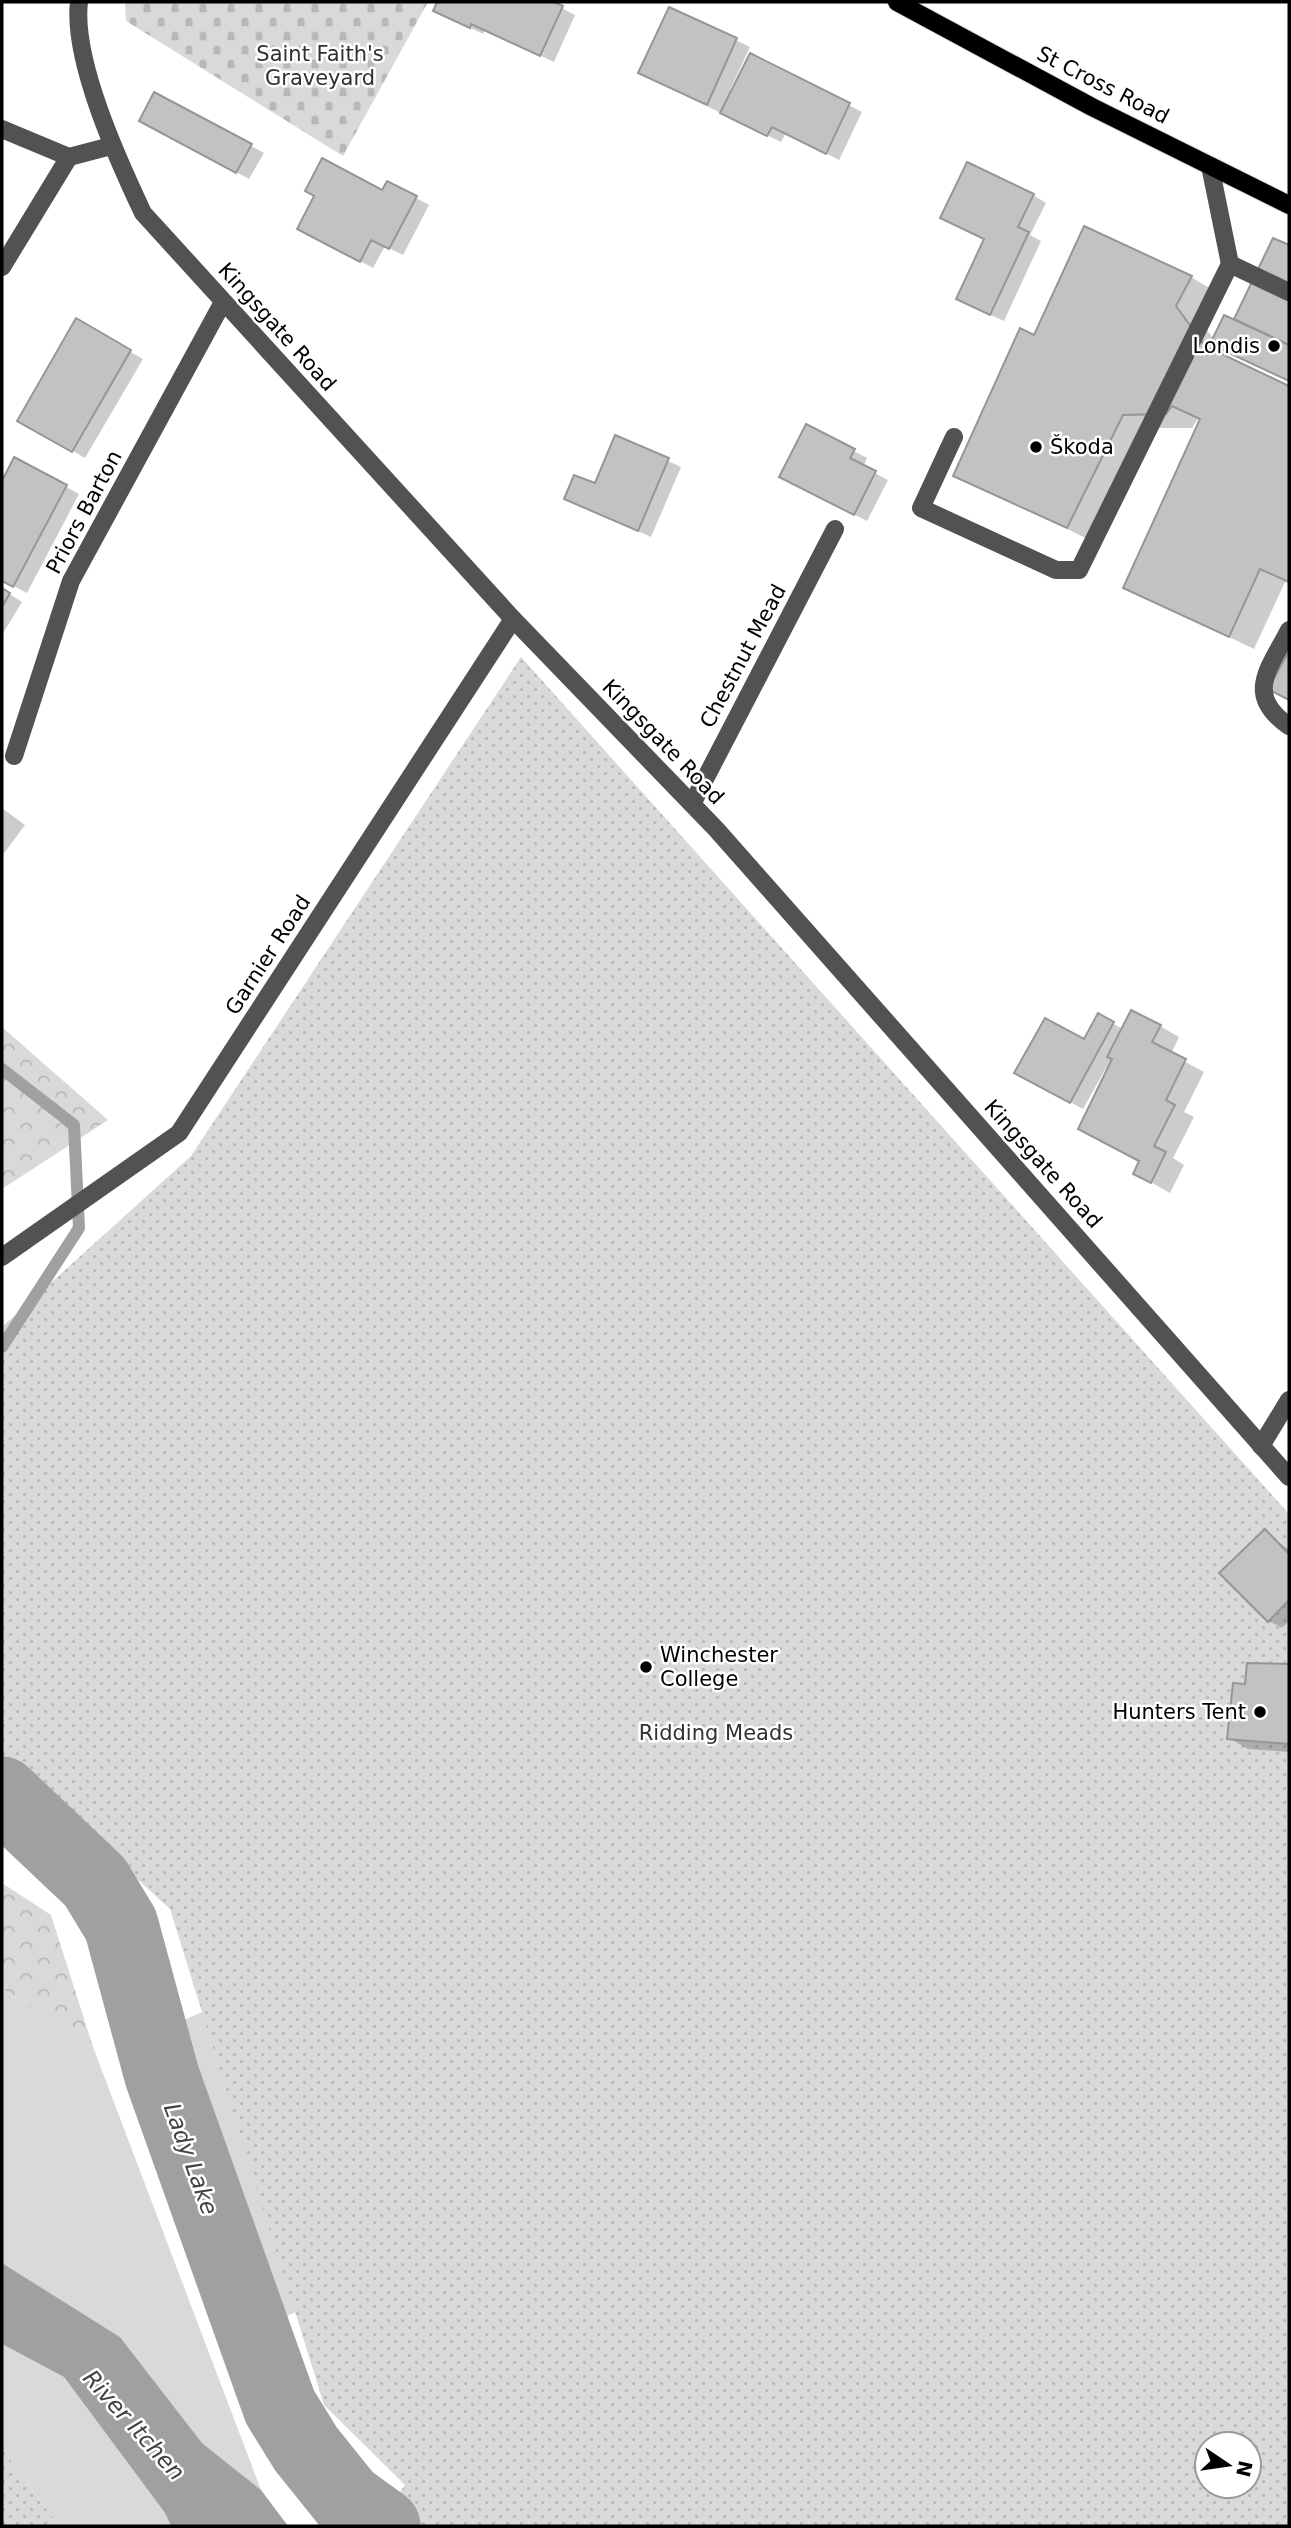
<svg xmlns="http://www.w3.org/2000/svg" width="1291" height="2528" viewBox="0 0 1291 2528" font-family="'DejaVu Sans',sans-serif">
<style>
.grass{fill:#d9d9d9}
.forest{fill:url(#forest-crowns)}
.cemetery{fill:url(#cemetery-stones)}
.park{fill:url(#park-dots);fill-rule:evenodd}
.water{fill:#a0a0a0}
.shadow{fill:#0003}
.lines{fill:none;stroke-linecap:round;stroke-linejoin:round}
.stream{stroke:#a0a0a0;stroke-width:12}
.river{stroke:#a0a0a0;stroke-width:75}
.building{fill:#c2c2c2;stroke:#969696;stroke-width:2}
.major-casing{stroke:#dbdbdb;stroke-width:20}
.minor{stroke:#525252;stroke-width:18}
.major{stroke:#000;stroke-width:18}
.poi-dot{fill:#000;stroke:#fff;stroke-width:2.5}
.labels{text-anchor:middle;stroke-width:5;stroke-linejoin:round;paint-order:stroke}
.park-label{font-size:21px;fill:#303030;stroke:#fff}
.street-label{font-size:21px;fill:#000;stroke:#fff}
.poi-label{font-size:21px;fill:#000;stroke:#fff;text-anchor:end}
.water-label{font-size:23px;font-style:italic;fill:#414141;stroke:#fff}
</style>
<defs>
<pattern id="forest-crowns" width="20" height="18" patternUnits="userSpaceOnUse" patternTransform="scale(1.75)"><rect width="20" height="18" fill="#d9d9d9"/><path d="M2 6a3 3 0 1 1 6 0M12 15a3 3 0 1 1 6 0" fill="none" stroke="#b8b8b8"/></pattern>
<pattern id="cemetery-stones" width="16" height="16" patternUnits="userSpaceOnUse" patternTransform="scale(1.75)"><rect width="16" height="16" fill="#d9d9d9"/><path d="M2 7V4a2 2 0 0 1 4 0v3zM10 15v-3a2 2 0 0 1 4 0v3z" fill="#b8b8b8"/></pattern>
<pattern id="park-dots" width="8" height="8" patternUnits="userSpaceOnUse" patternTransform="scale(1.75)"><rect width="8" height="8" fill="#d9d9d9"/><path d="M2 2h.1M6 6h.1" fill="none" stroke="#b8b8b8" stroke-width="1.8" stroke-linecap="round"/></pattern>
</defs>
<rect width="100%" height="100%" fill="#fff"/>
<g class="grass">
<polygon points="2,1989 93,2047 261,2490 202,2443 120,2337 2,2263"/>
<polygon points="235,1998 346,2289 278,2320 165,2028"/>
<polygon points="2,2344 64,2377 165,2513 171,2526 59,2526 2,2448"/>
</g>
<g class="forest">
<polygon points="2,1027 108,1120 2,1189"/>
<polygon points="2,1883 51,1915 93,2047 2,1989"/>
</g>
<polygon class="cemetery" points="125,2 428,2 343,156 126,21"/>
<g class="park">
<path d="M521 657 1289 1514V2526H375L405 2485 324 2405 170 1909 2 1756V1327L191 1156ZM1207 2444H1249V2486H1207Z"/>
<polygon points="2,2448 59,2526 2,2526"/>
</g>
<polygon class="water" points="2,2263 120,2337 202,2443 261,2490 288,2526 171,2526 165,2513 64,2377 2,2344"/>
<g class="shadow">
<polygon points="439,2 550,2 575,15 554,62 485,29 483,34 448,17 435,10"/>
<polygon points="670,9 750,47 730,90 733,92 751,56 862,112 839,160 786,133 781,142 653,80"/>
<polygon points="155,94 264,153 249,179 141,120"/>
<polygon points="383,192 416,198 429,205 403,255 385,246 373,268 312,235 316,196"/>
<polygon points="1033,195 1046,203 1030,235 1041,241 1004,321 971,306"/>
<polygon points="1274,240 1289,247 1289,381 1219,347 1228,358 1289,388 1289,583 1285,582 1254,649 1125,587 1201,420 1198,419 1192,428 1148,428 1092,541 955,475 1035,337 1191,277 1216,292 1201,321 1214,340 1243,326"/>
<polygon points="76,321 143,359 85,458 19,420"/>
<polygon points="807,426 867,458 863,467 888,480 867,521 794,483"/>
<polygon points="616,437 681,467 651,537 566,498 596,485"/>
<polygon points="15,459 79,494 27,593 2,580 2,485"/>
<polygon points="2,589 22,602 2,635"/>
<polygon points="2,808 25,825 2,856"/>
<polygon points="1099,1016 1123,1029 1160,1026 1179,1037 1171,1054 1204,1072 1184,1112 1194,1117 1173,1158 1184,1165 1170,1193 1135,1173 1141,1161 1118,1053 1115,1052 1083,1109 1017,1073 1085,1041"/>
<polygon points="1266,1532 1289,1550 1289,1621 1282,1628 1269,1621 1222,1573"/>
<polygon points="1248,1665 1289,1666 1289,1752 1248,1749 1229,1738 1246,1686"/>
</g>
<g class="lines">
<polyline class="stream" points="2,1069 74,1125 79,1228 2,1347"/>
<polyline class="river" points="2,1794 95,1882 121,1925 162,2076 280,2407 306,2449 347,2500 383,2526"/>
</g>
<g class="building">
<polygon points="437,2 554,2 563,6 540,56 471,24 470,28 433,11"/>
<polygon points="669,7 737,38 707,105 638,73"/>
<polygon points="750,53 850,103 826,154 772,127 767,136 720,113"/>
<polygon points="154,92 252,144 236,173 139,121"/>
<polygon points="322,158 382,190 387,181 417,196 389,249 371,240 360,262 297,229 314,196 305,191"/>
<polygon points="967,162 1034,194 1018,227 1029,232 990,315 956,299 984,239 940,218"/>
<polygon points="1084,226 1192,276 1176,306 1205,346 1289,386 1289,582 1260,569 1229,637 1123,588 1200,419 1172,406 1166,414 1123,415 1067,528 953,476 1020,328 1034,335"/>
<polygon points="1273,238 1289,245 1289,345 1234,319"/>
<polygon points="1224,315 1289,345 1289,381 1210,344"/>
<polygon points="76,318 131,350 72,452 17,421"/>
<polygon points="806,424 855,449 850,458 876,471 854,515 779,477"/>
<polygon points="615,435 669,458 638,531 564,499 574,475 595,483"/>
<polygon points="14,457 67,485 13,587 2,581 2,481"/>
<polygon points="2,588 10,593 2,607"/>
<polygon points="1289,651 1289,700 1268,689"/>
<polygon points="1131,1010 1161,1025 1152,1042 1186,1059 1166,1100 1175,1105 1154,1146 1166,1152 1151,1183 1133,1174 1139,1161 1078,1129 1112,1059 1107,1057"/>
<polygon points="1098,1013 1114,1022 1070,1103 1014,1073 1045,1018 1084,1039"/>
<polygon points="1265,1529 1289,1554 1289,1600 1268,1622 1219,1573"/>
<polygon points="1247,1663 1289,1664 1289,1744 1227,1739 1233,1683 1245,1684"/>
</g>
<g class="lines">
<g class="major-casing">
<polyline id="major" points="897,2 1092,107 1289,205"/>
</g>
<g class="minor">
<path d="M79 2C72 60 118 160 143 213L513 619 716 829 1289 1477"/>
<polyline points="2,129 69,157 111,146"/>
<polyline points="1210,166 1230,264 1289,292"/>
<polyline points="2,267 69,157"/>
<polyline points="954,437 921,508 1056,570 1079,570 1230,264"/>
<path d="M1289 630C1269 669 1244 695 1289 726"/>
<polyline points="14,756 71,581 223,302"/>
<polyline points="692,804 835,529"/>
<polyline points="2,1257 179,1133 513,619"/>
<polyline points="1261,1446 1289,1400"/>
</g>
<use href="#major" class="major"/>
</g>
<g class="poi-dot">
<circle cx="1274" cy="346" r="7"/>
<circle cx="1036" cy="447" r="7"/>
<circle cx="646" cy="1667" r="7"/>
<circle cx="1260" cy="1712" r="7"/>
</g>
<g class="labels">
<g class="park-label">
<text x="320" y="61">Saint Faith's<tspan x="320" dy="24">Graveyard</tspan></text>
<text x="716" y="1740">Ridding Meads</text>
</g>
<g class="street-label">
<text transform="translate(1103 85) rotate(27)" y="7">St Cross Road</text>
<text transform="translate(277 327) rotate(48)" y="7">Kingsgate Road</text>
<text transform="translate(84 512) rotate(-62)" y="7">Priors Barton</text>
<text transform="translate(743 656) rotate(-62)" y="7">Chestnut Mead</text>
<text transform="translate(663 742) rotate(46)" y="7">Kingsgate Road</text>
<text transform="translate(268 955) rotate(-57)" y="7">Garnier Road</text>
<text transform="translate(1043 1164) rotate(48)" y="7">Kingsgate Road</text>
</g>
<g class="poi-label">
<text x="1260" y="353">Londis</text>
<text x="1050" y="454" text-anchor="start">Škoda</text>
<text x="660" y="1662" text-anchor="start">Winchester<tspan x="660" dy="24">College</tspan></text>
<text x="1246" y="1719">Hunters Tent</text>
</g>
<g class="water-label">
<text transform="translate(191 2159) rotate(70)" y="8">Lady Lake</text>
<text transform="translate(134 2425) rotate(48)" y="8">River Itchen</text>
</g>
</g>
<rect width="1291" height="2528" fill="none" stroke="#000000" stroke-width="7"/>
<g transform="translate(1228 2465) rotate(103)"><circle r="33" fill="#ffffff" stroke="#999999" stroke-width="2"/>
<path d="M0-5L12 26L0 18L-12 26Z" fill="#000000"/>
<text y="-10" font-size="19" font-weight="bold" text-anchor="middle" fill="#000000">N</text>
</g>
</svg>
